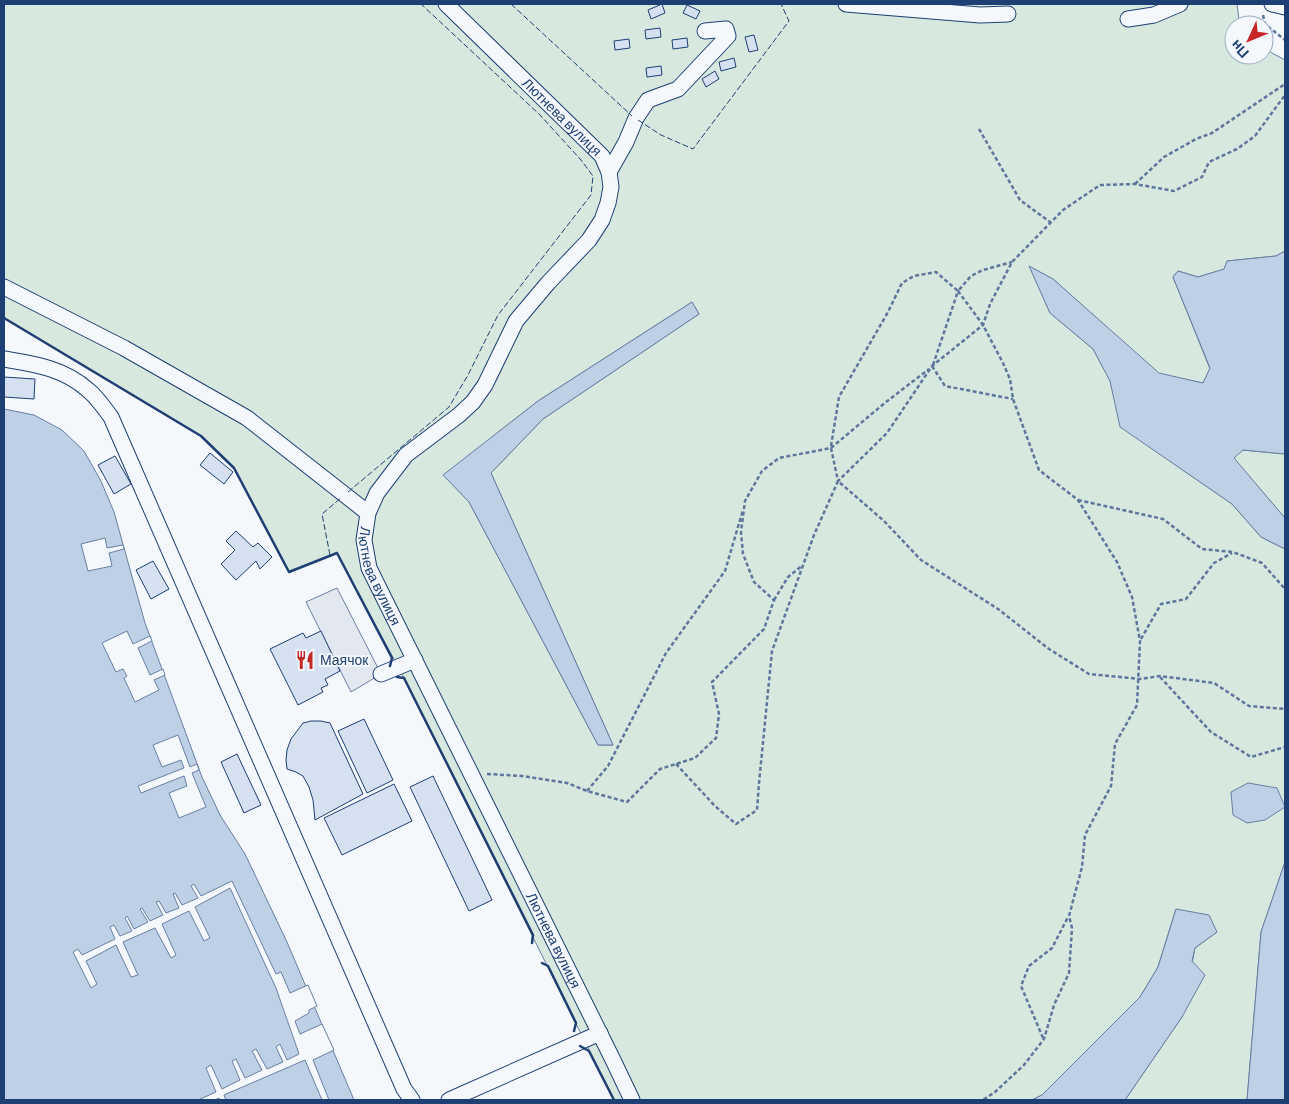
<svg xmlns="http://www.w3.org/2000/svg" width="1289" height="1104" viewBox="0 0 1289 1104" font-family="Barlow,sans-serif">
<style>
.green{fill:#d7e8df;stroke:#687fa3;fill-rule:evenodd}
.parking{fill:#e3e8f0;stroke:#687fa3}
.water{fill:#bed0e5;stroke:#687fa3}
.pier{fill:#f4f7fb;stroke:#687fa3}
.building{fill:#d5e0f0;stroke:#1d3f73}
.lines{fill:none;stroke-linecap:round;stroke-linejoin:round}
.minor-casing{stroke:#1d3f73;stroke-width:17}
.path{stroke:#5e769c;stroke-width:2.5;stroke-dasharray:4 2.5;stroke-linecap:butt}
.minor{stroke:#f4f7fb;stroke-width:15}
.fence{stroke:#1d3f73;stroke-width:1;stroke-dasharray:6 2.5;stroke-linecap:butt}
.wall{stroke:#1d3f73;stroke-width:2.5}
.labels{text-anchor:middle;stroke-width:4;stroke-linejoin:round;paint-order:stroke}
.street-label{font-size:14px;fill:#1d3f73;stroke:#f4f7fb}
.poi-label{font-size:14px;fill:#1d3f73;stroke:#f4f7fb;text-anchor:start}
</style>
<rect width="100%" height="100%" fill="#f4f7fb"/>
<g class="green">
<path d="M4 4H1237L1239 20 1244 25H1234V55H1264V45L1272 53 1285 60V251L1276 256 1227 261 1225 269 1198 277 1178 271 1173 277 1210 369 1203 383 1159 374 1053 279 1030 267 1050 313 1093 349 1110 380 1121 427 1232 504 1261 537 1285 549V862L1261 932 1247 1100H1125L1182 1017 1195 948 1217 932 1176 909 1158 967 1140 997 1042 1095 1032 1100H614L404 678 337 553 289 572 234 468 201 436 4 318ZM692 302 699 314 543 419 491 473 613 745H598L469 502 444 475 538 401Z"/>
<polygon points="1242,450 1285,454 1285,518 1233,458"/>
</g>
<polygon class="parking" points="337,588 381,674 351,692 306,602"/>
<g class="water">
<polygon points="1285,251 1285,454 1243,450 1234,458 1285,518 1285,549 1261,537 1232,504 1120,427 1110,381 1093,349 1050,313 1029,266 1053,279 1159,373 1203,383 1210,368 1173,277 1178,271 1198,277 1224,269 1227,261 1276,256"/>
<polygon points="692,302 699,314 543,419 491,473 613,745 598,745 469,502 443,475 538,401"/>
<polygon points="4,409 34,415 62,430 84,451 101,481 114,512 145,623 202,777 220,815 245,854 287,942 354,1100 4,1100"/>
<polygon points="1248,783 1277,788 1285,807 1265,820 1247,823 1233,815 1231,792"/>
<polygon points="1285,862 1285,1100 1247,1100 1261,932"/>
<polygon points="1176,909 1209,915 1217,932 1195,948 1192,961 1205,975 1182,1017 1125,1100 1032,1100 1042,1095 1140,997 1158,967"/>
</g>
<g class="pier">
<polygon points="105,538 107,548 123,545 124,549 109,553 112,566 88,571 81,544"/>
<polygon points="127,631 133,644 150,636 152,641 138,648 150,675 163,669 165,675 154,680 159,690 135,702 124,678 127,676 123,669 116,672 102,643"/>
<polygon points="178,735 190,767 197,764 199,770 192,773 206,807 179,818 169,793 187,786 184,776 141,793 138,786 184,768 181,760 162,767 153,745"/>
<polygon points="232,881 276,974 281,972 290,993 308,985 317,1006 309,1010 309,1013 295,1021 300,1034 322,1024 334,1050 313,1060 329,1100 322,1100 305,1060 224,1095 226,1100 220,1100 219,1098 215,1100 198,1100 216,1092 206,1068 211,1065 222,1089 240,1080 232,1061 236,1059 245,1078 262,1070 252,1051 256,1049 267,1069 283,1062 276,1047 280,1044 287,1060 299,1054 276,988 230,888 195,907 210,938 204,941 189,911 162,924 176,955 171,958 155,928 123,942 138,975 131,977 116,945 86,961 97,984 91,988 73,952 78,949 82,955 115,939 110,927 114,925 120,936 132,931 125,918 127,916 134,929 148,922 140,909 142,908 150,921 163,915 156,902 159,901 166,913 179,908 173,894 175,893 182,905 198,898 191,886 194,884 201,896"/>
</g>
<g class="building">
<polygon points="662,4 665,13 651,19 648,10"/>
<polygon points="687,5 700,11 696,19 683,13"/>
<polygon points="660,28 661,37 646,39 645,30"/>
<polygon points="754,35 758,50 749,52 745,37"/>
<polygon points="687,38 688,47 673,49 672,40"/>
<polygon points="629,39 630,48 615,50 614,41"/>
<polygon points="734,58 736,67 721,71 719,62"/>
<polygon points="661,66 662,75 647,77 646,68"/>
<polygon points="715,71 719,79 706,87 702,79"/>
<polygon points="4,377 35,379 34,399 4,397"/>
<polygon points="210,453 233,472 224,484 200,465"/>
<polygon points="115,456 131,484 114,494 98,465"/>
<polygon points="236,531 253,547 258,543 272,557 260,569 256,561 236,580 221,564 235,550 226,541"/>
<polygon points="153,561 169,589 151,599 136,570"/>
<polygon points="321,631 340,671 325,679 328,685 321,688 323,692 298,705 270,649 303,633 306,638"/>
<polygon points="364,719 393,780 367,793 338,731"/>
<polygon points="311,721 321,721 330,723 363,794 315,820 313,800 309,787 303,776 296,772 287,769 286,760 287,750 291,739 303,723"/>
<polygon points="237,754 261,805 244,813 221,762"/>
<polygon points="433,776 492,900 469,911 410,787"/>
<polygon points="394,784 412,821 342,855 324,818"/>
</g>
<g class="lines">
<g class="minor-casing">
<g id="minor">
<path id="s1" d="M446 4 602 156 609 172 611 187 608 203 602 220 589 240 548 283 516 321 485 385 473 402 459 415 406 455 377 493 368 513 364 540 369 568 613 1060 632 1100"/>
<polyline points="846,4 980,15 1008,14"/>
<polyline points="1272,4 1285,7"/>
<polyline points="1128,19 1154,15 1180,4"/>
<polyline points="609,172 626,142 636,118 648,100 678,89 728,36 726,29 705,31"/>
<polyline points="4,287 124,348 247,418 368,513"/>
<path d="M4 359C34 364 64 368 88 390 97 397 104 408 111 417L404 1089 412 1100"/>
<polyline points="381,674 415,660"/>
<polyline points="449,1100 600,1033"/>
</g>
</g>
<g class="path">
<polyline points="1263,15 1265,24 1285,40"/>
<polyline points="979,129 1020,200 1050,222"/>
<polyline points="1135,184 1164,157 1196,139 1212,133 1285,84"/>
<polyline points="933,365 958,291 983,325 1003,363 1010,379 1013,399 1039,470 1078,500 1117,562 1132,597 1140,641 1137,705 1115,744 1111,786 1085,835 1082,867 1069,916 1072,928 1069,973 1054,1005 1044,1039 1024,1065 995,1092 983,1100"/>
<polyline points="932,366 945,386 1013,399"/>
<polyline points="831,446 839,397 888,312 902,283 914,276 936,272 958,291 971,276 983,270 1012,262"/>
<polyline points="831,448 886,402 929,369"/>
<polyline points="1078,500 1163,519 1202,549 1233,552 1262,563 1285,589"/>
<polyline points="774,600 788,577 803,565"/>
<polyline points="1141,639 1161,604 1186,599 1214,563 1232,553"/>
<polyline points="1160,677 1211,732 1251,757 1285,747"/>
<polyline points="676,764 715,806 736,824 757,810 759,783 772,651 814,535 838,481 884,521 921,560 998,609 1049,649 1089,674 1140,679 1160,676 1214,683 1249,706 1285,709"/>
<polyline points="487,774 522,776 567,783 587,791 627,802 660,769 695,758 716,738 719,714 712,682 764,629 774,600 754,582 743,554 741,532 745,501 762,471 779,458 831,448 838,481 887,433 932,366 983,325 990,304 1012,262 1063,210 1100,185 1135,184 1174,191 1202,177 1209,162 1237,149 1255,136 1285,95"/>
<polyline points="587,791 608,766 666,653 725,571 743,510"/>
<polyline points="1043,1038 1021,986 1029,966 1052,948 1068,917"/>
</g>
<use href="#minor" class="minor"/>
<g class="fence">
<polyline points="511,4 632,116"/>
<polyline points="638,120 661,135 693,149 789,21 781,4"/>
<polyline points="348,492 449,407 468,375 498,315 591,195 593,176 581,160 540,115 421,4"/>
<polyline points="330,555 322,514 342,497"/>
</g>
<g class="wall">
<polyline points="4,318 201,436 234,468 289,572 337,553 392,658 390,666"/>
<polyline points="397,677 404,678 533,935 532,943"/>
<polyline points="542,963 548,966 576,1023 574,1031"/>
<polyline points="580,1046 589,1051 614,1100"/>
</g>
</g>
<defs>
<g id="restaurant-bare" transform="scale(1.5)"><path d="M-5-6h1v4h1v-4h1v4h1v-4h1v5L-1.5 .5V6h-2V.5L-5-1ZM5-6V6H3V1.5H1.5Q1.5-4 5-6Z" fill="#c62828" stroke="#f4f7fb" stroke-width="2.5" paint-order="stroke"/></g>
</defs>
<g fill-rule="evenodd">
<use href="#restaurant-bare" x="305" y="660"/>
</g>
<g class="labels">
<g class="street-label">
<text dy="5" stroke="none"><textPath href="#s1" startOffset="162">Лютнева вулиця</textPath></text>
<text dy="5" stroke="none"><textPath href="#s1" startOffset="731">Лютнева вулиця</textPath></text>
<text dy="5" stroke="none"><textPath href="#s1" startOffset="1136">Лютнева вулиця</textPath></text>
</g>
<g class="poi-label">
<text x="320" y="665">Маячок</text>
</g>
</g>
<rect width="1289" height="1104" fill="none" stroke="#1d3f73" stroke-width="10"/>
<g transform="translate(1249 40) rotate(226)"><circle r="24" fill="#f4f7fb" stroke="#9eadc5"/>
<path d="M0-4L9 19L0 12L-9 19Z" fill="#c62828"/>
<text y="-8" font-size="14" font-weight="bold" text-anchor="middle" fill="#1d3f73">Пн</text>
</g>
</svg>
